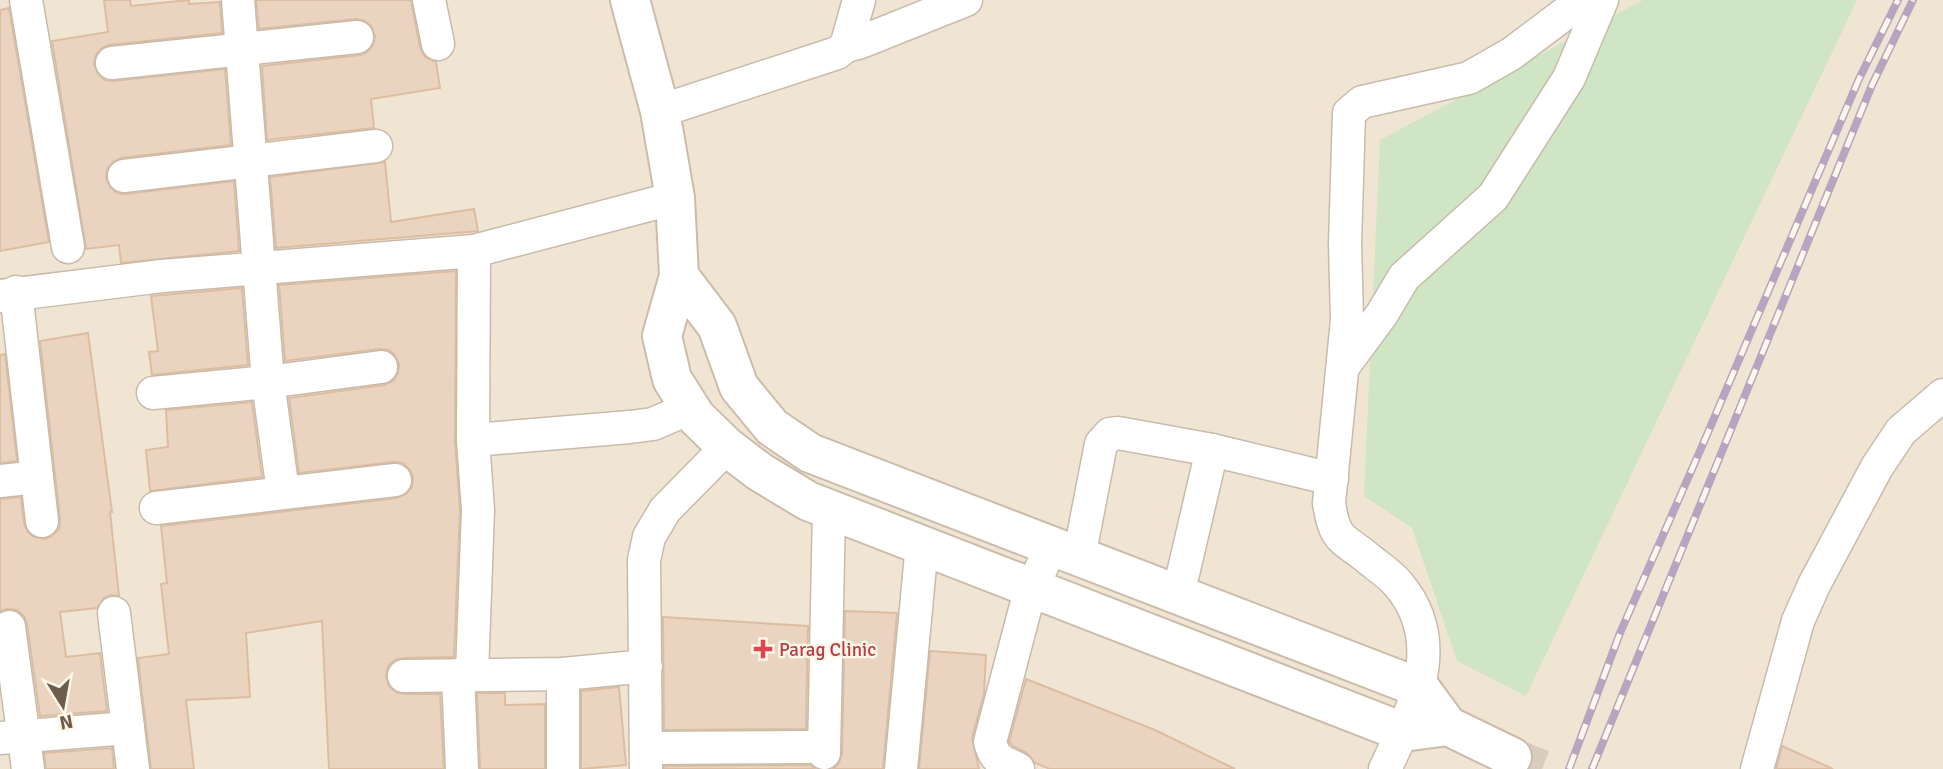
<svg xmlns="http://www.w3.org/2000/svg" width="1943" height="769" viewBox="0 0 1943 769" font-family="Signika,sans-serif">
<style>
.residential{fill:#f0e5d3}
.green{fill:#cfe5c4}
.building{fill:#ebd4bf;stroke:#dcbda1;stroke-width:2}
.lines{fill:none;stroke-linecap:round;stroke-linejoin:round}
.secondary-tunnel{stroke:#d6cdbe;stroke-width:38;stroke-dasharray:38 19;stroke-linecap:butt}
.street-casing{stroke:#c8bbac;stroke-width:35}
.secondary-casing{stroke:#cbbcaa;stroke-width:42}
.street{stroke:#fff;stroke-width:32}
.secondary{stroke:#fff;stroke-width:38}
.rail-casing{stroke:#b6a4c1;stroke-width:8}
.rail{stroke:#fdf7e9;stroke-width:5;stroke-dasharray:16;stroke-linecap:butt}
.health-dot{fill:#e0444e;stroke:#fdf7e9;stroke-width:2.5}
.labels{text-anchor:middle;stroke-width:5;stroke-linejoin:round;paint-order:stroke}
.health-label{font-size:19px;fill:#be3a42;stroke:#fdf7e9;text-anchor:start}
</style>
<rect width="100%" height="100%" fill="#f9f3e4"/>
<rect class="residential" x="0" y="0" width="1943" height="769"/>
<polygon class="green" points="1643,0 1857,0 1526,696 1457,661 1412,528 1364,496 1380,140"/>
<g class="building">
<polygon points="104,0 130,0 131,6 189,0 189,4 220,2 222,33 109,45 102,48 96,55 94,64 98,74 105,80 113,81 225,69 231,145 121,158 113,162 107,169 106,177 110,187 117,193 125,194 234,181 239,251 121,263 119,245 86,249 52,41 108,32"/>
<polygon points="256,0 411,0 420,48 425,57 436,62 440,88 371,99 374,128 267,140 262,66 360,55 367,52 373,45 375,36 371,26 365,21 356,19 259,29"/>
<polygon points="9,8 49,242 0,251 0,10"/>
<polygon points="385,162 391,222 474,209 478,231 276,248 270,177"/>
<polygon points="456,271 455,440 460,510 454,657 403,658 395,660 388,666 386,676 389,686 396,692 404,694 440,694 444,769 329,769 322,621 246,633 250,697 186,700 194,769 151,769 138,658 169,654 161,584 167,583 161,526 397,498 406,494 412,487 413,477 410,470 403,463 394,462 299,473 289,398 384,385 393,381 398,373 399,365 395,355 389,350 379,349 285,361 279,285"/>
<polygon points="242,288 248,365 152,375 149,352 158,351 151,296"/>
<polygon points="88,333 112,512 110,512 119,596 111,595 104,598 97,608 60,612 66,657 100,653 107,711 40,716 27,624 24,616 17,610 7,609 0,611 0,499 21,497 24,524 28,532 34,537 45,539 52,536 59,529 60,519 40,341"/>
<polygon points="5,354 17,461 0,463 0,355"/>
<polygon points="252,402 262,477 150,491 146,450 168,447 166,410"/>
<polygon points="845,611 897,613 883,769 833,769 839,763 842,753"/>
<polygon points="663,617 808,626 806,729 664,730"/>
<polygon points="930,651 986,655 984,694 972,738 979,769 919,769"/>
<polygon points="1026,679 1155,730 1235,769 1050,769 1035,763 1027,753 1013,746 1009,742"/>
<polygon points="619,687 626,765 581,769 581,691"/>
<polygon points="477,693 505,693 505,705 545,704 545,769 480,769"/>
<polygon points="1782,746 1833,769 1776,769"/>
<polygon points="112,748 114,769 46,769 44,753"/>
<polygon points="811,765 815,769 664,769 664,766"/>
</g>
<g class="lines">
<polyline class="secondary-tunnel" points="1512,757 1542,769"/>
<g class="street-casing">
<g id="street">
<polyline points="26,0 68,247"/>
<polyline points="238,0 268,382 283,492"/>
<polyline points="429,0 438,44"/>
<polyline points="846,46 861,42 966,0"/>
<polyline points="112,63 357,37"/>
<polyline points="660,111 837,53 846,46 859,0"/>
<polyline points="124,176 376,146"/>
<polyline points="16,292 42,521"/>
<polyline points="0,296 162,276 474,251 675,198"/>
<polyline points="1343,367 1382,314 1404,277 1493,197 1569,78 1602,0"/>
<polyline points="153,393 268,382 381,367"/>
<polyline points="473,440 630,427 653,424 690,408"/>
<polyline points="0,481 37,477"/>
<polyline points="156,508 395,480"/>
<polyline points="1079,557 1101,444 1110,434 1118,433 1212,450 1332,479"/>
<polyline points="1178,595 1212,450"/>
<polyline points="114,613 133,769"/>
<polyline points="9,627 28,769"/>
<polyline points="472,674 478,510 473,440 474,251"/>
<polyline points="563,674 563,769"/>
<polyline points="458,675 462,769"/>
<polyline points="404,676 563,674 646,666"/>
<polyline points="0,738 128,728"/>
<polyline points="646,748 813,747"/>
<polyline points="824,753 829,509"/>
<polyline points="646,769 644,560 649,537 665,510 727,447"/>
<polyline points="901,769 922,544"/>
<path d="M1018 769C1002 761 995 761 990 742L1027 602 1051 545"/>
<path d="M1385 769C1413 710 1448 644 1399 585 1391 575 1380 568 1370 560 1343 537 1335 543 1329 503L1347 320 1345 244 1349 113 1362 102 1469 78 1511 54 1583 0"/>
<polyline points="1757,769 1798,621 1814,585 1877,467 1901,431 1943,395"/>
</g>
</g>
<g class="secondary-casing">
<g id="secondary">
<polyline points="630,0 660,111 675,198 679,276 662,336 672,379 696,417 727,447 760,472 808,501 1403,732 1448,726"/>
<polyline points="679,276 717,326 739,387 772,427 810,453 1420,688 1448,726 1512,757"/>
</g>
</g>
<use href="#street" class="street"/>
<use href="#secondary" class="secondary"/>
<g class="rail-casing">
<g id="rail">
<polyline points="1569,769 1620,633 1703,444 1859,79 1898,0"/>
<polyline points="1592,769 1872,85 1913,0"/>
</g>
</g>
<use href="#rail" class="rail"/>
</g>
<path class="health-dot" d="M759.5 638.5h7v7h7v7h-7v7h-7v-7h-7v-7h7z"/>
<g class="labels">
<g class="health-label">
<text x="779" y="656">Parag Clinic</text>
</g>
</g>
<g transform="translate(63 706) rotate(169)" stroke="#fdf7e9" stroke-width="5" paint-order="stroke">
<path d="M0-5L12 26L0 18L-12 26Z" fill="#6e5c4d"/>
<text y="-10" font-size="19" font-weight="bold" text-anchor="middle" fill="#6e5c4d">N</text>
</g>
</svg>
